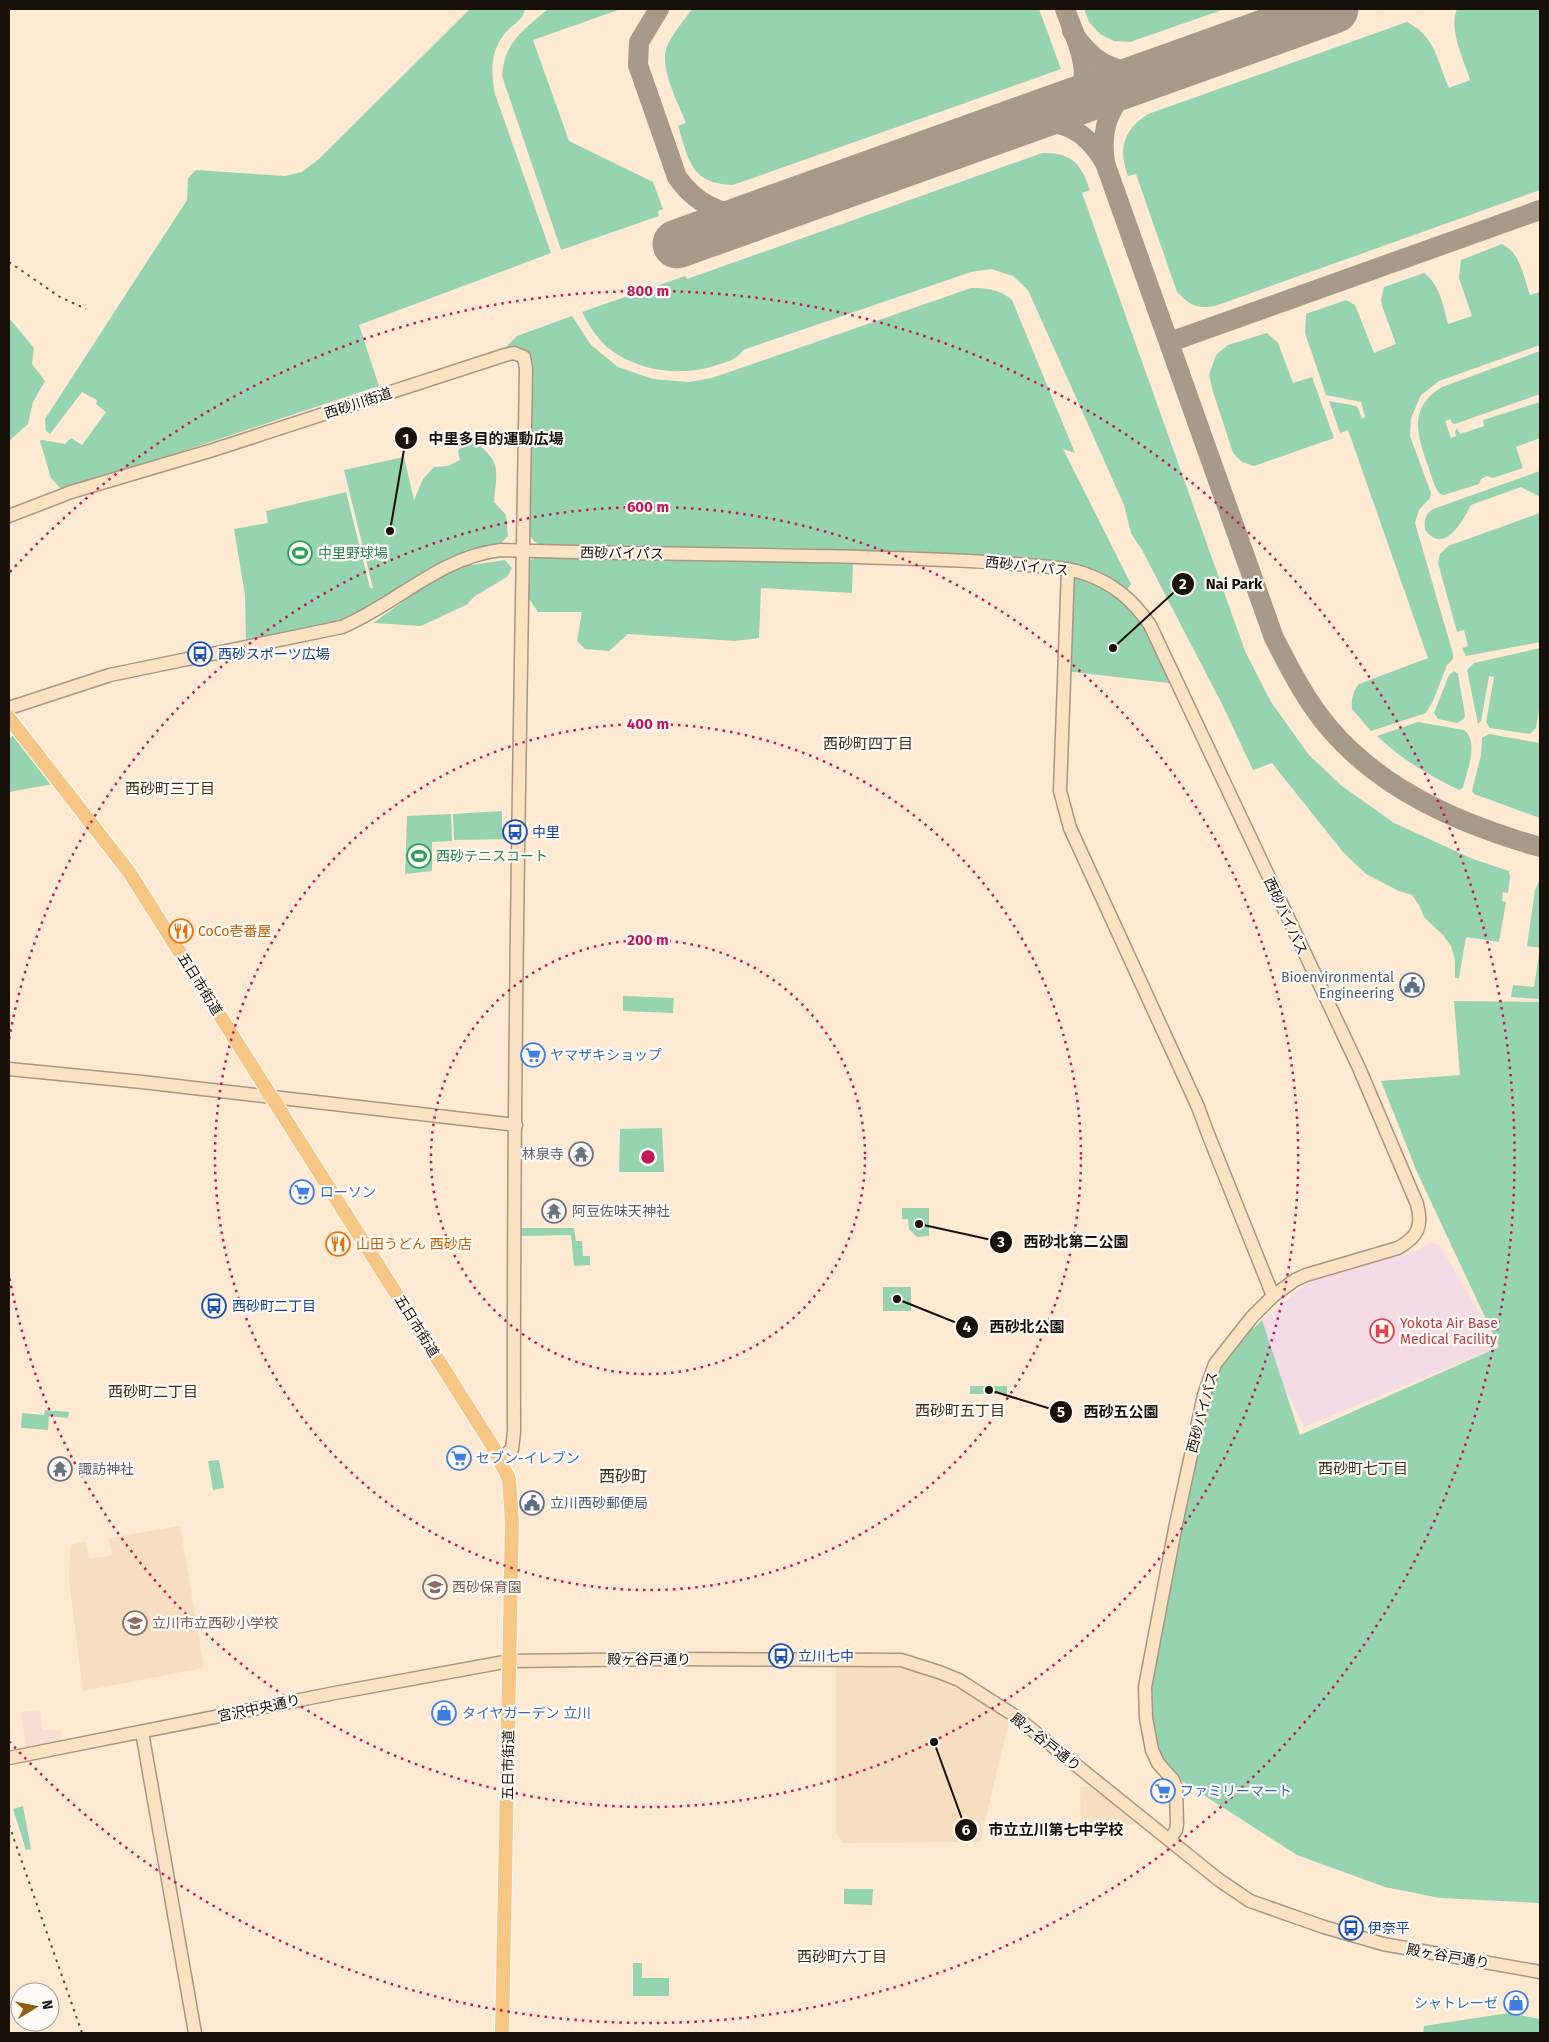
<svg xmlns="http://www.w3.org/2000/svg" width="1549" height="2042" viewBox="0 0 1549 2042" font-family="'Fira Sans','Noto Sans JP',sans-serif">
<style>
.commercial{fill:#f4dfd0}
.built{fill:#f7dec0}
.medical{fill:#f4dce7}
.green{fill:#96d3b1}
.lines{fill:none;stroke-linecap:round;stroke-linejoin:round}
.taxiway{stroke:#a89a88;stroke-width:20}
.runway{stroke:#a89a88;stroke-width:49}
.secondary-casing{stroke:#aa9781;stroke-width:15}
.primary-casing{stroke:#fff;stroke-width:16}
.secondary{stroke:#fae2c2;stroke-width:12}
.primary{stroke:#f6c684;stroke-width:14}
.rail{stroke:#53493d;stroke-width:2;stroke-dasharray:2.5 5;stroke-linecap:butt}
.ring{fill:none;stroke:#c2185b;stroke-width:2.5;stroke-dasharray:2.5 5}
.labels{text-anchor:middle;stroke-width:4.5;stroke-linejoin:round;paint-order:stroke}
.street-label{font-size:14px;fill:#181109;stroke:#fefaf5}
.leisure-label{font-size:14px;fill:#27864d;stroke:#fefaf5;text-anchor:start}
.transit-label{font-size:14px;fill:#164399;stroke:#fefaf5;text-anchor:start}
.food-label{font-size:14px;fill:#c56008;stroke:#fefaf5;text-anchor:start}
.service-label{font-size:14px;fill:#4e5e75;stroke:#fefaf5;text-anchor:end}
.shop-label{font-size:14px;fill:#366cbe;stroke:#fefaf5;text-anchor:start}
.worship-label{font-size:14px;fill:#5b616d;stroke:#fefaf5;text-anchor:start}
.health-label{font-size:14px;fill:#be3a42;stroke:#fefaf5;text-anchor:start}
.education-label{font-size:14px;fill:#785e54;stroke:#fefaf5;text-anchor:start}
.neighbourhood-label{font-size:15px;fill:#40311e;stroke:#fefaf5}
.quarter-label{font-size:16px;fill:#40311e;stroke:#fefaf5}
.centre{fill:#c2185b;stroke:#fefaf5;stroke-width:2.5}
.ring-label{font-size:15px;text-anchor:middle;font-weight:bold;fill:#c2185b;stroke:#fefaf5;stroke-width:4.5;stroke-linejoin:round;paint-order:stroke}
.leader{fill:none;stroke:#181109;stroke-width:2}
.callout-dot{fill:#181109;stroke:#fefaf5;stroke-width:2}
.mark-label{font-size:15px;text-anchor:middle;font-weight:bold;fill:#fff}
.callout-label{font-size:15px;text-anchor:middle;font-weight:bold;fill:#181109;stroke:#fefaf5;stroke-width:4.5;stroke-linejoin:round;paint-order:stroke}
</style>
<rect width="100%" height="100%" fill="#feead2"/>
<polygon class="commercial" points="40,1710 42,1730 60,1730 62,1741 26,1748 21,1712"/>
<g class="built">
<polygon points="180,1526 204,1668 83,1691 69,1579 70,1548 72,1544 86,1542 89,1559 112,1555 109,1538"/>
<polygon points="836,1667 882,1667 917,1671 960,1688 1007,1718 1009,1721 980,1842 842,1843 836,1832"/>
<polygon points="1092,1786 1141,1824 1081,1828 1080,1787"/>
</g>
<polygon class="medical" points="1431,1243 1440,1245 1499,1347 1304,1427 1255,1328 1298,1290 1339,1265 1403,1256"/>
<g class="green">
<path d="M470 9H525C523 22 510 25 503 36 490 54 491 73 495 94L551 253 359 325 379 386 63 491 51 478 40 441 42 440 65 444 71 438 82 445 106 412 96 404 97 400 82 392 50 434 46 431 45 419 187 200 188 178 196 170 285 176 302 172 319 159Z"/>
<path d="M548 9H621L533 40 569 141 653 182 663 209 658 211 659 216 561 250 502 76C505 40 523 31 548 9Z"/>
<path d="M692 9H1039L1061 69 733 185C691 184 689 161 678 126L686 123C678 102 657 65 668 44 674 32 684 20 692 9Z"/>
<polygon points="1084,9 1225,9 1130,42 1114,41 1100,34 1089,22"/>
<path d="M1457 9H1540V190L1215 306C1196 309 1190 305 1177 292L1136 174 1128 176C1118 149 1123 130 1148 114L1407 22C1436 37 1437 61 1449 88L1470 80C1464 59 1448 30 1457 9Z"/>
<path d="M1042 153C1071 152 1081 163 1090 190L1082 193 1245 651 1271 702 1309 755 1342 786 1394 823 1473 859 1509 871 1510 877 1508 893 1503 892 1502 901 1506 902 1499 942 1466 937 1459 978H1455V960L1451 946 1443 935 1424 917 1419 905 1412 895 1399 891 1366 874 1343 852 1272 763 1253 770 1223 706 1142 550 1131 533 1124 505 1028 290 1013 276 991 269 971 272 743 350C736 361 726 362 714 366 679 377 636 371 607 347 596 337 589 325 582 312L685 276 687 279Z"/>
<path d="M1502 244C1520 252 1524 278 1530 295L1540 292V345L1439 381 1421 395 1411 418 1410 436 1431 493 1430 498 1419 510 1415 523 1453 654V659L1447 665 1433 701 1426 713 1371 731 1352 709C1351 699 1353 691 1359 684L1428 658 1348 430 1340 433 1329 401 1357 406 1362 419 1365 417 1361 402 1326 395 1305 333 1306 314 1346 300 1355 305 1374 353 1396 344 1382 306 1381 300 1384 287 1424 273C1440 285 1443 305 1448 324L1472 316 1459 278 1461 260Z"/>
<path d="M971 288C988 288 999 289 1012 300L1075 453 1063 449 1131 584 1126 591 1080 567 540 546 528 535 529 355 523 348 500 353 517 336 572 316 591 345 618 367 653 379 689 382 712 378Z"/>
<polygon points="9,318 34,348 32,364 45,381 33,402 28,424 9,441"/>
<polygon points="1267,333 1278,343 1293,383 1312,377 1334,438 1254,466 1242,462 1233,453 1213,392 1209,375 1216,355 1228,345"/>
<path d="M1540 351V394L1455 424 1452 423 1450 419 1445 421 1451 438 1456 436 1455 432 1457 428 1460 434 1484 426 1483 420 1540 402V438L1516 447 1523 468 1493 478 1487 476 1481 479 1479 484 1444 495 1440 494C1434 487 1431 475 1428 466 1417 434 1408 408 1442 387Z"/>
<path d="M473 440C502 463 497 468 494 502L506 515 508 536 500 544 469 553 472 565 505 560 512 568 507 577 475 596 466 605 421 626 373 623 432 581 426 570 356 617 246 641 245 595 234 529 268 523 266 511 346 492 370 588H373L344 470 404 457 414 500 423 479 434 467 448 466 460 460 458 451 465 441Z"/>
<path d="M1540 471V497L1521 487 1471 505C1463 520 1445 556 1425 530 1424 521 1425 514 1433 509Z"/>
<polygon points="1540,513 1540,642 1466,656 1462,648 1468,646 1464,630 1457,632 1438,563 1440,554 1448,546"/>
<polygon points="541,556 853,563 852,593 761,588 759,638 735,641 628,634 609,651 585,649 577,641 582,612 538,612 524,591 530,560"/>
<polygon points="1068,569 1127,597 1177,684 1064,671"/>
<polygon points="1540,648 1540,703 1536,728 1530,734 1490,728 1486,722 1494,677 1489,676 1481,721 1478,724 1467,670 1474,663"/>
<polygon points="1454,671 1458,674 1465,715 1464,719 1457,723 1438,719 1434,713 1449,675"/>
<path d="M1418 722 1464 730C1480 742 1466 773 1463 788L1459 790C1429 775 1402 760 1377 736Z"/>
<polygon points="14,734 53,784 9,792 9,740"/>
<polygon points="1489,734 1540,743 1540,818 1474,794 1472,791 1481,755 1482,738"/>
<polygon points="502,811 502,828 514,828 514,839 454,840 453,814"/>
<polygon points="451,814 452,841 432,842 432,871 405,874 407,816"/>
<polygon points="1540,879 1540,999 1511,997 1513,985 1534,987 1540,948 1527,946 1535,890"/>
<polygon points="623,996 674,998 673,1013 623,1011"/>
<polygon points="1454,1001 1540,1002 1540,1903 1440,1898 1385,1887 1297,1855 1177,1778 1150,1740 1145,1687 1215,1364 1251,1325 1253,1329 1262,1320 1300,1435 1499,1347 1417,1172 1381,1081 1460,1075"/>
<polygon points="662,1128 664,1172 619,1172 620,1129"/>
<polygon points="902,1208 929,1208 929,1236 917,1237 909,1229 908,1219 902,1219"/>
<polygon points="519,1228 574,1228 576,1241 582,1241 583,1256 590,1256 590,1265 574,1266 571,1235 519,1236"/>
<rect x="883" y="1287" width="28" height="24"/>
<rect x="970" y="1386" width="37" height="8"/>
<polygon points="45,1410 69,1412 68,1418 49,1416 48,1430 21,1428 22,1413 44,1415"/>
<polygon points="219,1460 224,1488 213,1490 208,1461"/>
<polygon points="23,1806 31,1849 26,1850 13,1809"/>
<polygon points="844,1889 873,1889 872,1905 844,1904"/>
<polygon points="633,1963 642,1963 642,1978 669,1978 669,1996 633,1996"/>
<polygon points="1508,2013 1540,2019 1540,2033 1423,2033 1424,2026"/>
</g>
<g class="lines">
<g class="taxiway">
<path d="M659 9 639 42 638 65 677 177C698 207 728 219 764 213"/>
<path d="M1065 9C1074 35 1096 76 1075 101"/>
<path d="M1072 31C1094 66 1120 76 1161 71"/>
<path d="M1143 77C1112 98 1099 125 1105 163L1274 638C1290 669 1306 701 1330 729 1384 792 1463 825 1540 847"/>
<path d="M1019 121C1060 119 1084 127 1105 163"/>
<polyline points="1170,342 1540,210"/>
</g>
<polyline class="runway" points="677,244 1334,9"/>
<g class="secondary-casing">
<g id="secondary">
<path d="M9 516 71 492 213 450 505 355 514 353 524 357 526 369C520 723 513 1078 514 1432L512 1449 500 1459"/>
<polyline points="1068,569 1060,791 1070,828 1198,1107 1208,1134 1273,1296"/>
<path d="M9 708 110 675 342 627C397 604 439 557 501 550 641 555 781 553 921 559 957 560 992 562 1027 565 1046 567 1065 567 1083 573 1113 583 1133 600 1150 625L1359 1068 1417 1204C1423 1226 1418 1237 1398 1248L1306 1275 1295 1280 1273 1296 1252 1317 1215 1364 1204 1395 1176 1524 1145 1687 1146 1718 1152 1750 1158 1763 1173 1780 1176 1787 1177 1824 1176 1830 1170 1839"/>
<polyline points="9,1069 142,1082 516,1125"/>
<polyline points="142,1732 195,2033"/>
<polyline points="9,1758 335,1693 510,1661 667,1659 901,1660 939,1672 959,1680 1015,1716 1219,1880 1250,1901 1324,1927 1383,1944 1540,1972"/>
</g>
</g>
<g class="primary-casing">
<polyline id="primary" points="9,718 129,872 492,1445 509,1479 512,1522 502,2033"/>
</g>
<use href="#secondary" class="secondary"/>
<use href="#primary" class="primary"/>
<g class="rail">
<polyline points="9,262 60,297 86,309"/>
<polyline points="9,1825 82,2033"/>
</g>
</g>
<g class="ring">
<circle cx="648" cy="1157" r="217"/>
<circle cx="648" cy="1157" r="433"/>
<path d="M9 1039A650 650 0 1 1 9 1275"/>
<path d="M10 572A866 866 0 1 1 10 1742"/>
</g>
<defs>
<g id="stadium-ring" transform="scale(1.25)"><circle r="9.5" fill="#fefaf5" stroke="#2e9e5b" stroke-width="1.5"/><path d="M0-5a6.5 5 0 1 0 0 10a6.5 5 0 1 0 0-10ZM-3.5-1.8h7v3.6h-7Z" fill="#2e9e5b"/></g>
<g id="bus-ring" transform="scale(1.25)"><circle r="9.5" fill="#fefaf5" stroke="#1a4fb4" stroke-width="1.5"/><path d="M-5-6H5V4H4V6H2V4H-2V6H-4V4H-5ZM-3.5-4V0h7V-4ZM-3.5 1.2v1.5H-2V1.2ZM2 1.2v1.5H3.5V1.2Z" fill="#1a4fb4"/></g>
<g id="restaurant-ring" transform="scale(1.25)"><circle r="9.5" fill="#fefaf5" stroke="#e8710a" stroke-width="1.5"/><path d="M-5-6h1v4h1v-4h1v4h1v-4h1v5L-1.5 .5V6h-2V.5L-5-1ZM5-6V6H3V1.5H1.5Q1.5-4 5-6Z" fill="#e8710a"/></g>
<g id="civic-ring" transform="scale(1.25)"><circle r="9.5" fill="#fefaf5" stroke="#5c6f8a" stroke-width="1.5"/><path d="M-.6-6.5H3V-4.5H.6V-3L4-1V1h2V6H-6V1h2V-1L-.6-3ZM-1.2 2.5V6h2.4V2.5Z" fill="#5c6f8a"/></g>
<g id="supermarket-ring" transform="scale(1.25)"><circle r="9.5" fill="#fefaf5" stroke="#3f7fe0" stroke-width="1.5"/><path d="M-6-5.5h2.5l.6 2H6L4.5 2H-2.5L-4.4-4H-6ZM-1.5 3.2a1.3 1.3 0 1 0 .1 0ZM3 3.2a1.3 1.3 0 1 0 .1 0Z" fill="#3f7fe0"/></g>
<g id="temple-ring" transform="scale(1.25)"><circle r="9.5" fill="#fefaf5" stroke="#6b7280" stroke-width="1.5"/><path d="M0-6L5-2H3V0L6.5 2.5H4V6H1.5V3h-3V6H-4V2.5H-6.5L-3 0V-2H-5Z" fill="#6b7280"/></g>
<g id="hospital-ring" transform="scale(1.25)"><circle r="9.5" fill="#fefaf5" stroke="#e0444e" stroke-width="1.5"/><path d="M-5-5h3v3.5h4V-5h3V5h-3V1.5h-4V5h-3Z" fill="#e0444e"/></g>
<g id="school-ring" transform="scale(1.25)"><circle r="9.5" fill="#fefaf5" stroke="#8d6e63" stroke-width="1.5"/><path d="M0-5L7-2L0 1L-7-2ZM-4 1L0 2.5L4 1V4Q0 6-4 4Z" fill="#8d6e63"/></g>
<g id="shop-ring" transform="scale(1.25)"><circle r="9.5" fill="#fefaf5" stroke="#3f7fe0" stroke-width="1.5"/><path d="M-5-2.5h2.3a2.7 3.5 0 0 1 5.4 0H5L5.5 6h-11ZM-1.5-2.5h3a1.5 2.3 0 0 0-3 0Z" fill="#3f7fe0"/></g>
</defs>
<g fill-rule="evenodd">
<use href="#stadium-ring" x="300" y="553"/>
<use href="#bus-ring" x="200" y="654"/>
<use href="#bus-ring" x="515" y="832"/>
<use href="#stadium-ring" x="419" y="856"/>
<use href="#restaurant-ring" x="181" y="931"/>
<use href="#civic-ring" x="1412" y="985"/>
<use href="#supermarket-ring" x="533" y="1055"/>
<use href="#temple-ring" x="581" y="1154"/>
<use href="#supermarket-ring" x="302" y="1192"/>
<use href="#temple-ring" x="554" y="1211"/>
<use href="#restaurant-ring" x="338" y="1244"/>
<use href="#bus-ring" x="214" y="1306"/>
<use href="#hospital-ring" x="1382" y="1331"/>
<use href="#supermarket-ring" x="459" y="1458"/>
<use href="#temple-ring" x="60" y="1469"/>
<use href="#civic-ring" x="532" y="1503"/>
<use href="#school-ring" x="435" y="1587"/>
<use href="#school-ring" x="135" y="1623"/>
<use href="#bus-ring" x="781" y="1656"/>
<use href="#shop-ring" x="444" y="1713"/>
<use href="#supermarket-ring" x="1163" y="1791"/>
<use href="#bus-ring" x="1351" y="1928"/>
<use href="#shop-ring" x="1516" y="2003"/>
</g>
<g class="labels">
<g class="street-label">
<text transform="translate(358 403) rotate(-18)" y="5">西砂川街道</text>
<text transform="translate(622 553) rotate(1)" y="5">西砂バイパス</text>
<text transform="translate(1027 566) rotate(6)" y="5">西砂バイパス</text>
<text transform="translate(1286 916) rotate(65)" y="5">西砂バイパス</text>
<text transform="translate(200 984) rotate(58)" y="5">五日市街道</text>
<text transform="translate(417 1326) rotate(58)" y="5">五日市街道</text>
<text transform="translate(1202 1412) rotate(-75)" y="5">西砂バイパス</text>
<text x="649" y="1664">殿ヶ谷戸通り</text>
<text transform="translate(259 1708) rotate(-12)" y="5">宮沢中央通り</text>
<text transform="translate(1046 1742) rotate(38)" y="5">殿ヶ谷戸通り</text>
<text transform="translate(508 1765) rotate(-89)" y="5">五日市街道</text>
<text transform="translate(1448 1956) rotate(10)" y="5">殿ヶ谷戸通り</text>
</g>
<g class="leisure-label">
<text x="318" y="558">中里野球場</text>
<text x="436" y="861">西砂テニスコート</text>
</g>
<g class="transit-label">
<text x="218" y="659">西砂スポーツ広場</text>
<text x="532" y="837">中里</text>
<text x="232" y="1311">西砂町二丁目</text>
<text x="798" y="1661">立川七中</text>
<text x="1368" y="1933">伊奈平</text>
</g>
<g class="food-label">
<text x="198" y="936">CoCo壱番屋</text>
<text x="356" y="1249">山田うどん 西砂店</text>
</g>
<g class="service-label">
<text x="1394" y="982">Bioenvironmental<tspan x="1394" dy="16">Engineering</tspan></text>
<text x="550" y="1508" text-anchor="start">立川西砂郵便局</text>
</g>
<g class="shop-label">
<text x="550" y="1060">ヤマザキショップ</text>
<text x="320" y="1197">ローソン</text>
<text x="476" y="1463">セブン-イレブン</text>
<text x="462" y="1718">タイヤガーデン 立川</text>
<text x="1180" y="1796">ファミリーマート</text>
<text x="1498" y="2008" text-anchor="end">シャトレーゼ</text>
</g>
<g class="worship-label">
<text x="564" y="1159" text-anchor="end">林泉寺</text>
<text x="572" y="1216">阿豆佐味天神社</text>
<text x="78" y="1474">諏訪神社</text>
</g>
<g class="health-label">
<text x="1400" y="1328">Yokota Air Base<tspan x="1400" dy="16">Medical Facility</tspan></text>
</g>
<g class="education-label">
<text x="452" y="1592">西砂保育園</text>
<text x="152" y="1628">立川市立西砂小学校</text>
</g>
<g class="neighbourhood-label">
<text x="868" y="749">西砂町四丁目</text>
<text x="170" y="794">西砂町三丁目</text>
<text x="153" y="1397">西砂町二丁目</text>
<text x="960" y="1416">西砂町五丁目</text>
<text x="1363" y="1474">西砂町七丁目</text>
<text x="842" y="1962">西砂町六丁目</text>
</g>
<g class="quarter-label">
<text x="623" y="1482">西砂町</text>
</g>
</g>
<circle cx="648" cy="1157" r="8" class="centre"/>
<g class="ring-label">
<text x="648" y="296">800 m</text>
<text x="648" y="512">600 m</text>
<text x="648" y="729">400 m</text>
<text x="648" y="945">200 m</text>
</g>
<path class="leader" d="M390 531L406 438M1113 648L1183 584M919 1224L1001 1242M897 1299L967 1327M989 1390L1061 1412M934 1742L966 1830"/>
<g class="callout-dot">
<circle cx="390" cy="531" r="5"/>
<circle cx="1113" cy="648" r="5"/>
<circle cx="919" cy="1224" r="5"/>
<circle cx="897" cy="1299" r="5"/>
<circle cx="989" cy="1390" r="5"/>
<circle cx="934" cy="1742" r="5"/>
<circle cx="406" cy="438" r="12"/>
<circle cx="1183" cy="584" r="12"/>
<circle cx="1001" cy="1242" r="12"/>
<circle cx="967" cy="1327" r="12"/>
<circle cx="1061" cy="1412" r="12"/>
<circle cx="966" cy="1830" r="12"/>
</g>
<g class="mark-label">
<text x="406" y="444">1</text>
<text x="1183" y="589">2</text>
<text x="1001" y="1247">3</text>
<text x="967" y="1332">4</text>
<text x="1061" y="1417">5</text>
<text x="966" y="1835">6</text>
</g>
<g class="callout-label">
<text x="496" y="444">中里多目的運動広場</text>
<text x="1234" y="589">Nai Park</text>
<text x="1076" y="1247">西砂北第二公園</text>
<text x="1027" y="1332">西砂北公園</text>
<text x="1121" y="1417">西砂五公園</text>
<text x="1056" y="1835">市立立川第七中学校</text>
</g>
<rect width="1549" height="2042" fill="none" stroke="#181109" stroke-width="20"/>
<g transform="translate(35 2007) rotate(80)"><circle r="24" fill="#fefaf5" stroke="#a29d97"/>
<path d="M0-4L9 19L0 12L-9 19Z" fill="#925d11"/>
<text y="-8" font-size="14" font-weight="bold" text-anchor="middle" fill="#181109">N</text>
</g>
</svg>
